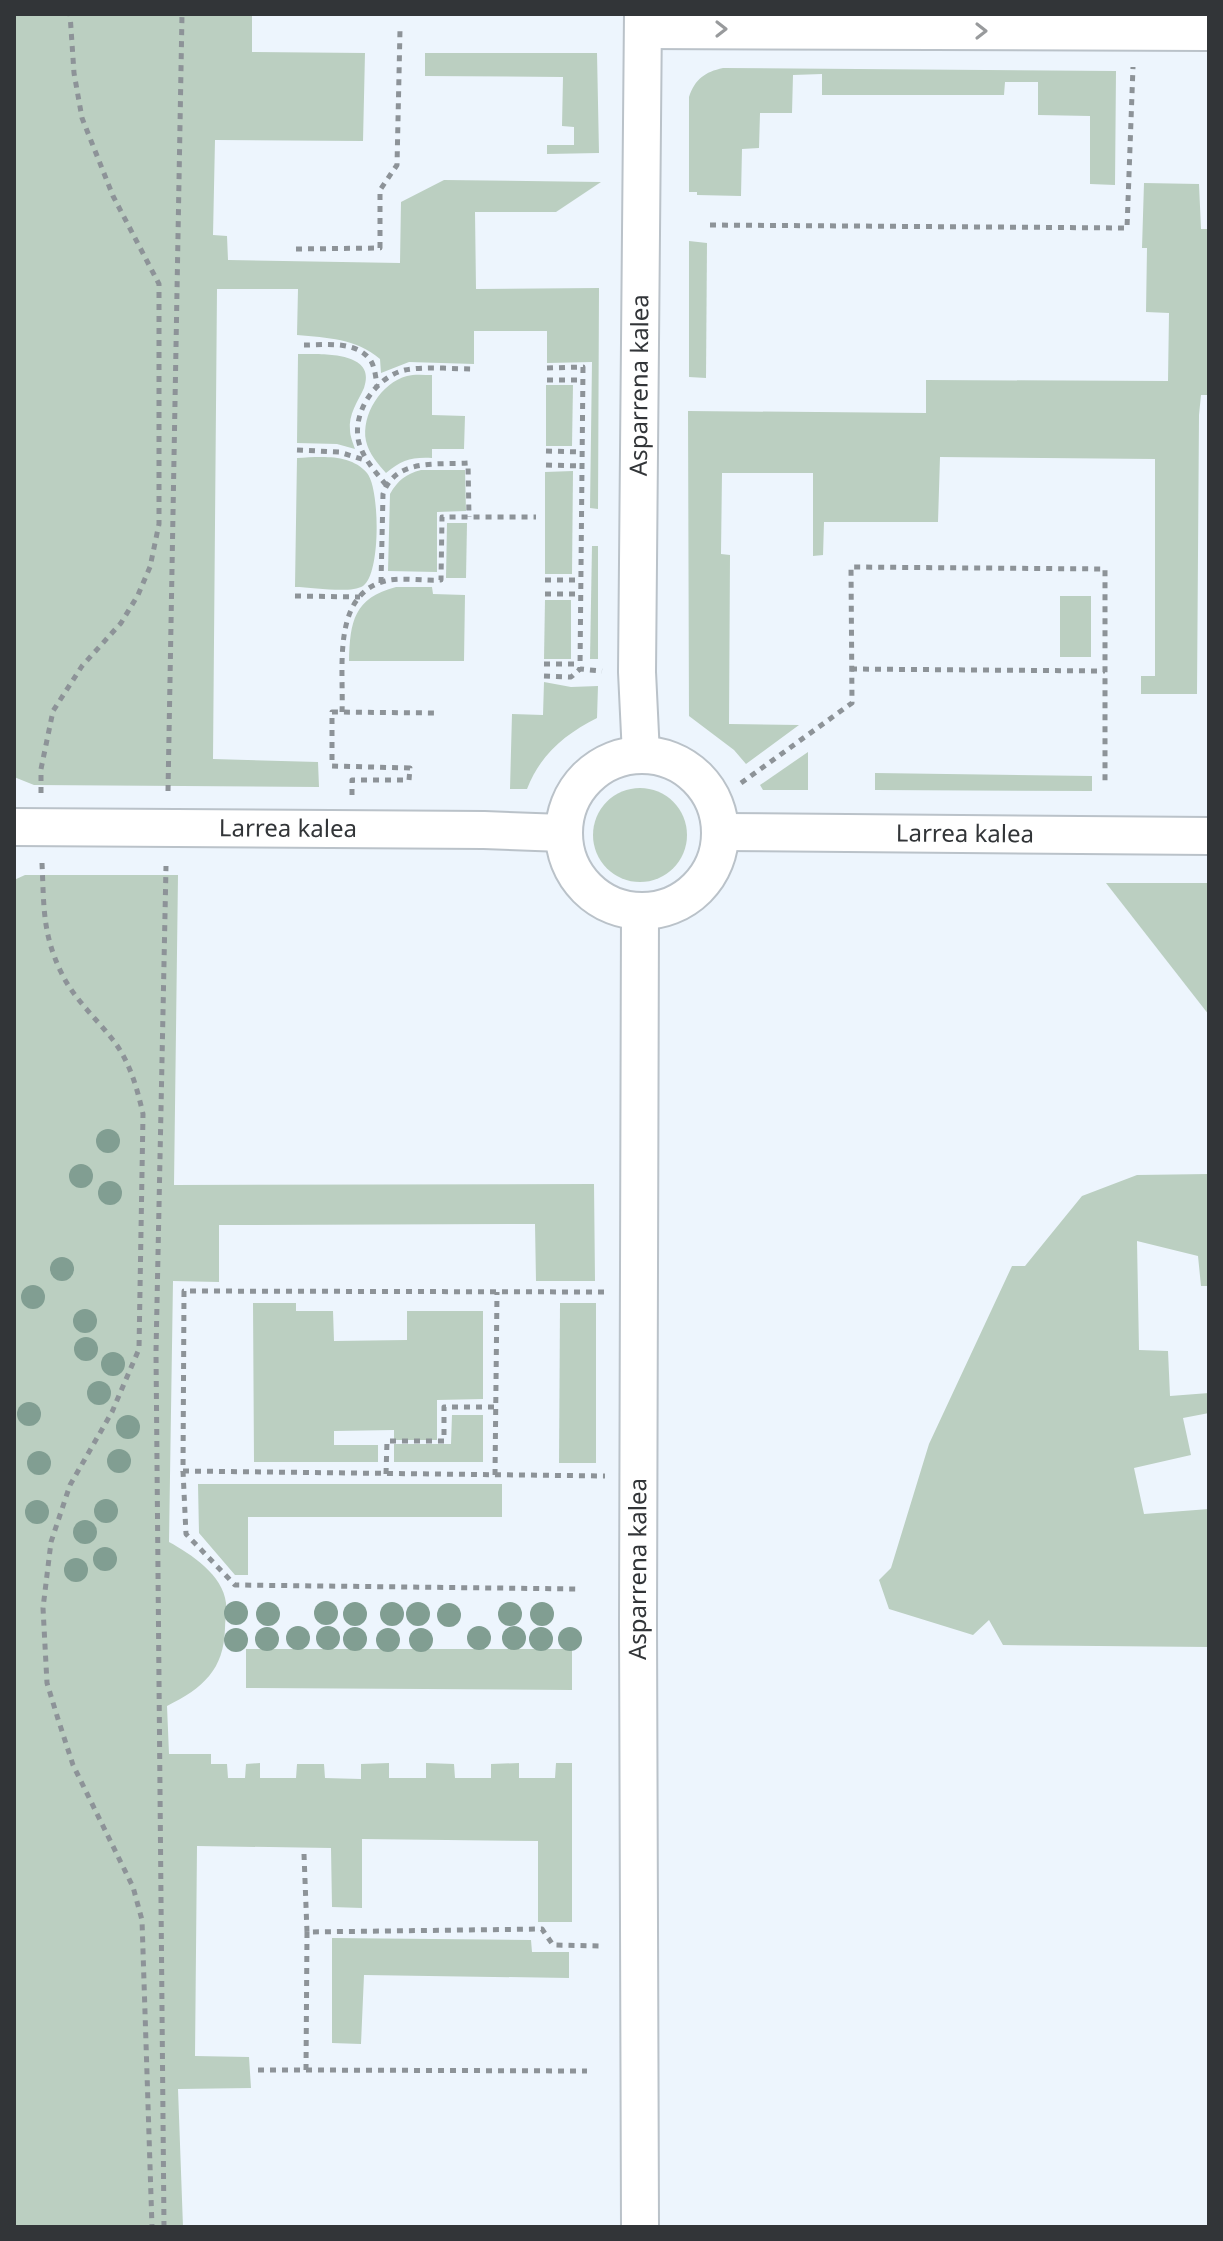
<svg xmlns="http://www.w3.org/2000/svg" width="1223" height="2241" viewBox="0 0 1223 2241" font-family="'Noto Sans',sans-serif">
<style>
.green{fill:#bbcfc1}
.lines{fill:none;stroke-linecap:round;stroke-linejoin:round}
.street-casing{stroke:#bac2c9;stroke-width:40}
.path{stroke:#8d9398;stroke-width:5;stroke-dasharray:6 6;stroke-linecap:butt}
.street{stroke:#fff;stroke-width:36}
.tree{fill:#819e92}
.oneway{stroke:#989a9c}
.labels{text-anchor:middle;stroke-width:6;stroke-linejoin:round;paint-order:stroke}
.street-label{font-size:24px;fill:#323538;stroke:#fff}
</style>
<rect width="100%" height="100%" fill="#edf5fd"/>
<g class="green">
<path d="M14 14H252V52L365 53 363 141 215 140 213 235 227 236 228 260 400 263 401 202 444 180 601 182 556 212H475L476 289 599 288 598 509 590 508 592 362 547 363V331H474V364L409 362 381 373 380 359C355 338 328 338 297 335L298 289H217L213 759 318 762 319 787 34 785 14 777Z"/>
<polygon points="425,53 597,53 599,153 547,154 547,145 574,145 574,127 562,126 563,77 425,76"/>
<path d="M723 68 1116 71 1115 185 1090 184V116L1038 115V82H1005L1004 95H822V74L793 75 792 113H760L759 148 742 149 741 196 697 195V192H689V97C695 79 705 72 723 68Z"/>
<polygon points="1144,183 1199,184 1201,229 1209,229 1209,395 1201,395 1199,415 1197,694 1141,694 1141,676 1155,676 1155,459 940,457 938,522 824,522 823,555 813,556 813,473 722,473 721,554 730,555 729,724 799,725 746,764 734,750 689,716 688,411 926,413 926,380 1168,381 1169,313 1146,312 1147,248 1142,248"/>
<polygon points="689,241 707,243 706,378 689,377"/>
<path d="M298 354C318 354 378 350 364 388 358 401 348 415 350 430 350 436 353 443 355 449L337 444 297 443Z"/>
<path d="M432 375V415L465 416 464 449H432V458C411 457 402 460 386 473 378 464 369 454 366 441 361 415 381 383 407 376 414 374 424 375 432 375Z"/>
<polygon points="546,385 573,385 572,446 546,446"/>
<path d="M297 458C320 457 350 453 367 473 380 488 381 575 363 586 350 594 313 587 295 587Z"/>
<path d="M421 470H465L466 511 437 512V572L388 571 390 494C398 480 406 474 421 470Z"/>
<polygon points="573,471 572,574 545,574 545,472"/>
<polygon points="447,523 467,523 466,578 446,578"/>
<polygon points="592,546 598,546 598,659 590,659"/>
<path d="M396 587H432L433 594 465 595 464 661H349C350 621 354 598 396 587Z"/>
<rect x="1060" y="596" width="31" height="61"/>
<polygon points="545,600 571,600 571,659 544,659"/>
<path d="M544 682 571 687 598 686 597 718C565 734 540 755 527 789H510L512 714 543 715Z"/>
<polygon points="808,752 808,790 763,790 760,785"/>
<polygon points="875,773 1092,776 1092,791 875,790"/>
<circle cx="640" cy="835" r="47"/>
<path d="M25 875H178L174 1185 594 1184 595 1281H536L535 1224 219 1225V1282L173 1281 169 1542C191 1554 223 1575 226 1603 227 1611 225 1620 225 1628 224 1670 203 1688 167 1706L169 1754H211V1764H227L228 1778H245L246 1764 260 1763V1778H296L297 1764H324L325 1778 361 1779V1764L389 1763V1778H426V1763L454 1764 455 1778H491V1764L519 1763V1778H555L556 1763H572V1922H538V1841L362 1839V1908L332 1907 331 1848 197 1846 195 2056 249 2057 251 2088 178 2089 183 2227H14V880Z"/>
<polygon points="1106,883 1209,883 1209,1015"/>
<polygon points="1209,1174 1209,1286 1201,1286 1198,1256 1137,1241 1139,1350 1168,1351 1170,1396 1209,1393 1209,1413 1183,1418 1191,1455 1134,1468 1144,1514 1209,1509 1209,1647 1003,1645 989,1620 973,1635 889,1609 879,1580 891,1568 929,1444 1012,1266 1025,1266 1082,1196 1137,1175"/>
<polygon points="253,1303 296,1303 296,1311 333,1311 334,1341 407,1340 407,1311 483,1311 483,1399 437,1400 437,1440 394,1440 394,1430 334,1431 334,1445 378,1445 378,1462 254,1462"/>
<polygon points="560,1303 596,1303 596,1463 559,1463"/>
<polygon points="452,1415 483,1415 483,1462 394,1462 394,1444 451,1444"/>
<polygon points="198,1484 502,1484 502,1517 248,1517 248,1575 235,1575 199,1533"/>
<polygon points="246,1649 572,1649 572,1690 246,1688"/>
<polygon points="332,1938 531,1940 532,1952 569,1952 569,1978 364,1975 361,2044 332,2043"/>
</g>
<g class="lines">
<g class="street-casing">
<g id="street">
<polyline points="643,30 1209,32"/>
<path id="s1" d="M641 755 637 672 643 14"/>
<circle cx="642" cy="833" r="78"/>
<path id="s2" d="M14 827 484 830 563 833"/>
<path id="s3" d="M721 832 1209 836"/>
<path id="s4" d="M640 2227 638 1624 640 912"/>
</g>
</g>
<g class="path">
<polyline points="710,225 1127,228 1133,67"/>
<polyline points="296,249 380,248 380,190 397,165 400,30"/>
<path d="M304 345C325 345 357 340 371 361 375 368 376 379 377 386"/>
<polyline points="547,368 583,367 580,669 602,671"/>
<polyline points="547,380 583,380"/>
<polyline points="297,450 339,452 365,460"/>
<polyline points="546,451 582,452"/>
<polyline points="546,465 582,466"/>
<path d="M386 485C376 472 364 460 359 443 351 414 375 377 405 370 426 366 452 369 474 369"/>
<polyline points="545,580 581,580"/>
<path d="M381 583 383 494C395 458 438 465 468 463L469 517"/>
<polyline points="545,594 581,594"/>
<polyline points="295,596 360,597"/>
<polyline points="544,664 580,664"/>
<polyline points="851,669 1105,671"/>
<polyline points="544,676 571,677 580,669"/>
<path d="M342 712C344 670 331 595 385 581 401 577 424 581 441 580L442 517H536"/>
<polyline points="741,783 852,703 851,567 1105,569 1105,782"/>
<polyline points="168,791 182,14"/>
<polyline points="41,793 41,769 53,711 82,666 121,623 138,595 150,567 159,524 159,284 113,196 82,118 74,73 70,14"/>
<polyline points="352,795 352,780 409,780 410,768 332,766 332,712 437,713"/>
<path d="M42 863C44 904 42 933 61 972 73 998 96 1018 113 1040 130 1062 137 1088 143 1114L139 1349 112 1412 70 1485 51 1542 43 1608 47 1683 58 1719 73 1765 133 1887 142 1920 152 2227"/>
<polyline points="604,1292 184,1291 183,1471 605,1476"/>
<polyline points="183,1471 186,1534 235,1585 579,1589"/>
<polyline points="386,1474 387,1441 444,1441 444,1407 496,1407"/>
<polyline points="495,1475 497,1292"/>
<polyline points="304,1854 307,1932 542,1929 553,1945 603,1946"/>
<polyline points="258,2070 306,2070 307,1932"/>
<polyline points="306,2070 587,2071"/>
<polyline points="164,2227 156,1352 166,866"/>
</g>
<use href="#street" class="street"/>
</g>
<g class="tree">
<circle cx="108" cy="1141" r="12"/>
<circle cx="81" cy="1176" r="12"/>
<circle cx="110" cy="1193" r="12"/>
<circle cx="62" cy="1269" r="12"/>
<circle cx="33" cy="1297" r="12"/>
<circle cx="85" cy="1321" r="12"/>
<circle cx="86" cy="1349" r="12"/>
<circle cx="113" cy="1364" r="12"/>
<circle cx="99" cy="1393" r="12"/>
<circle cx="29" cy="1414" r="12"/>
<circle cx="128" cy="1427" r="12"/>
<circle cx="119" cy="1461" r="12"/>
<circle cx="39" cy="1463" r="12"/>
<circle cx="106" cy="1511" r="12"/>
<circle cx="37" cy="1512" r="12"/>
<circle cx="85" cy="1532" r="12"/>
<circle cx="105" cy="1559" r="12"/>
<circle cx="76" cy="1570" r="12"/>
<circle cx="236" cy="1613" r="12"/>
<circle cx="326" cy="1613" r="12"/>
<circle cx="268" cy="1614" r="12"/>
<circle cx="355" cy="1614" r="12"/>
<circle cx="392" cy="1614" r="12"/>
<circle cx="418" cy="1614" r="12"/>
<circle cx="510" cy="1614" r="12"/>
<circle cx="542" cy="1614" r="12"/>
<circle cx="449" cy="1615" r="12"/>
<circle cx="298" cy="1638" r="12"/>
<circle cx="328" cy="1638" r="12"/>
<circle cx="479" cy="1638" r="12"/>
<circle cx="514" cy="1638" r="12"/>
<circle cx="267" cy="1639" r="12"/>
<circle cx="355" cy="1639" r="12"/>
<circle cx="541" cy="1639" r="12"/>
<circle cx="570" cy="1639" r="12"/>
<circle cx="236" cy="1640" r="12"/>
<circle cx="388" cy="1640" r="12"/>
<circle cx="421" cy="1640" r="12"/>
</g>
<defs><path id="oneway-chevron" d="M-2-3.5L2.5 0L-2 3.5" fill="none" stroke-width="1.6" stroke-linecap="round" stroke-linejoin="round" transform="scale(2)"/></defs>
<g class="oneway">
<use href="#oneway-chevron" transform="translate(721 29)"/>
<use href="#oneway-chevron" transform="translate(981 31)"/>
</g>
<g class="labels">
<g class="street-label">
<text dy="8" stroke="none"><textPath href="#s1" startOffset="370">Asparrena kalea</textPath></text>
<text dy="8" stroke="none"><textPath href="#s2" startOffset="274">Larrea kalea</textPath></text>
<text dy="8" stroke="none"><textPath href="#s3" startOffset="244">Larrea kalea</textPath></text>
<text dy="8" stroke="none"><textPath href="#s4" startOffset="658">Asparrena kalea</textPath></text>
</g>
</g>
<rect width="1223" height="2241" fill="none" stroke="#323538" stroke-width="32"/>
</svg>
